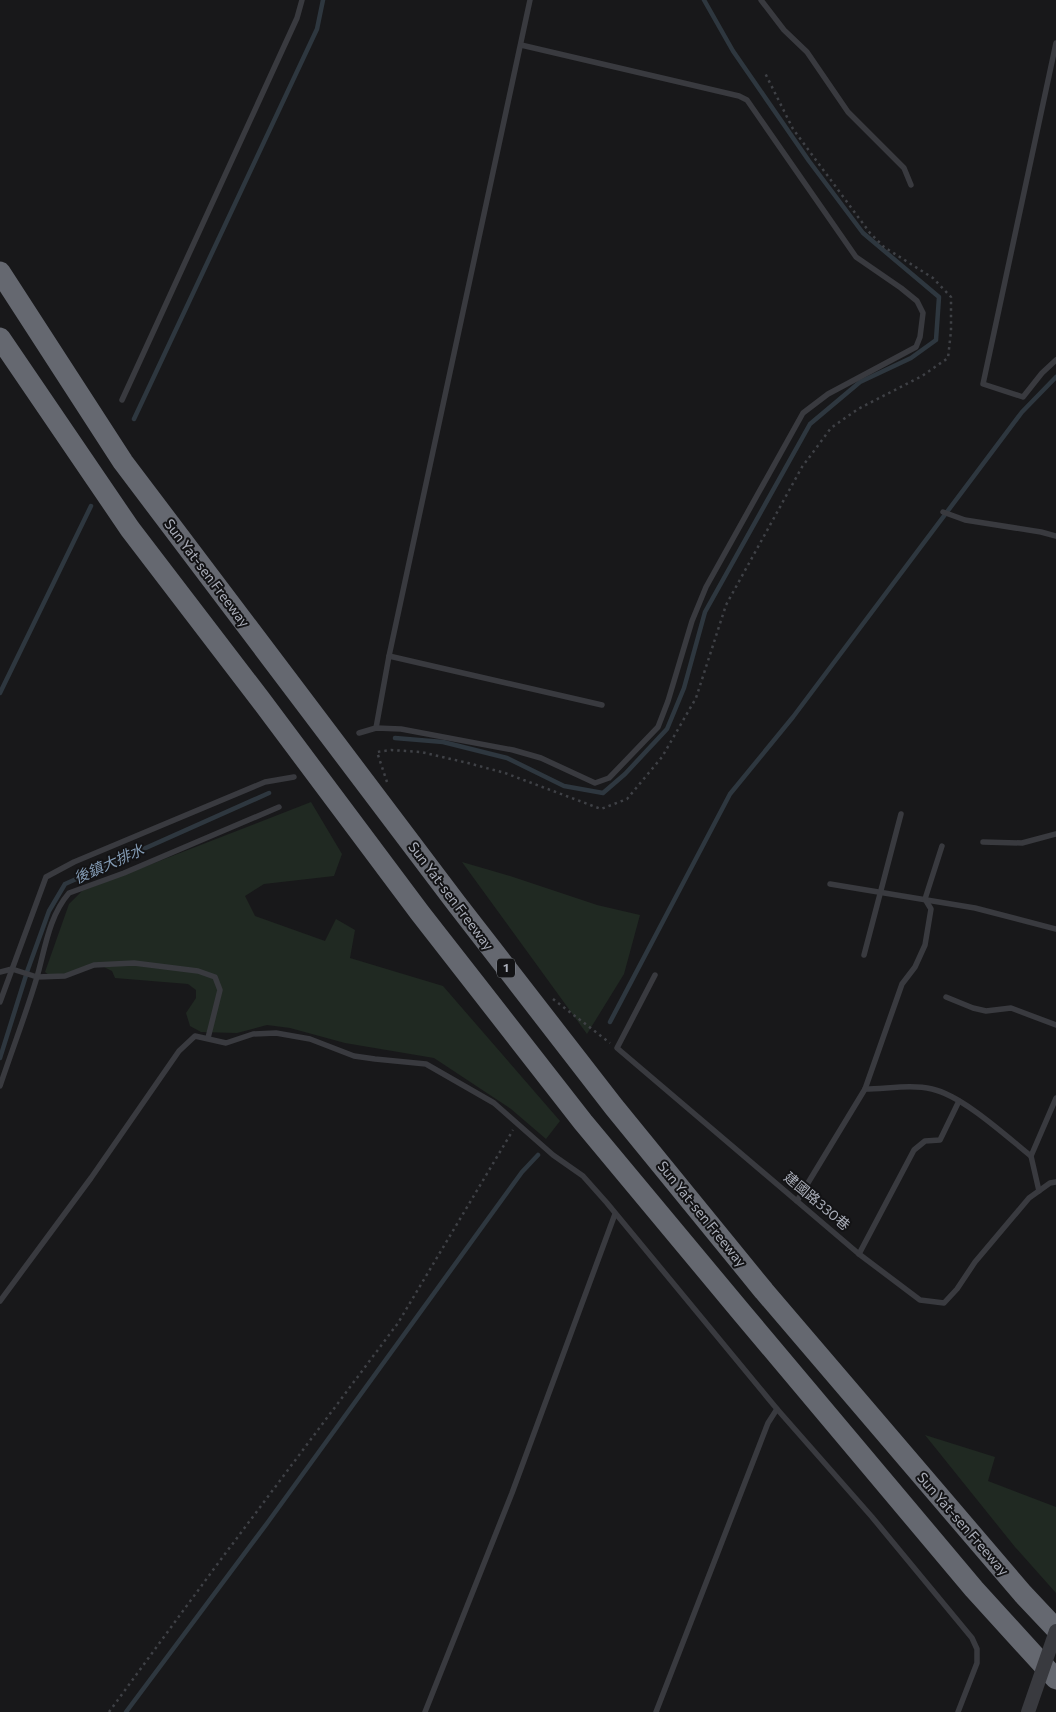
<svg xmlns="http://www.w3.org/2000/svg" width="1056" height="1712" viewBox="0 0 1056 1712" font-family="Commissioner,'Noto Sans TC',sans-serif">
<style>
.green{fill:#202922}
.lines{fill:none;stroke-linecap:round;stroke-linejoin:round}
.stream{stroke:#2e373f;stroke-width:4.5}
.path{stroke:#3f4146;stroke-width:2.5;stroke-dasharray:2.5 4;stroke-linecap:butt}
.service{stroke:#393a3f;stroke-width:5.5}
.motorway{stroke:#656870;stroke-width:21}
.tertiary-bridge{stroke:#393a3f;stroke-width:14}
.labels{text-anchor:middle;stroke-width:4;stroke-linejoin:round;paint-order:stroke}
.shield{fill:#131315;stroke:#7d8088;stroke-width:1}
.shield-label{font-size:12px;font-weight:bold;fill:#abafba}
.street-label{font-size:14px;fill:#abafba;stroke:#131315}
.water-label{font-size:15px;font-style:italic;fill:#839bb4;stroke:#131315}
</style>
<rect width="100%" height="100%" fill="#18181a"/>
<g class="green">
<polygon points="311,802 342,854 334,876 264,884 245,896 255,916 325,941 336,919 355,930 350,958 443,986 560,1121 546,1139 511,1109 434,1058 345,1043 290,1028 267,1025 237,1033 201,1032 190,1026 186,1013 196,998 196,990 188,984 115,978 112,971 102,966 52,977 45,972 69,904 82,891"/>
<polygon points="462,862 510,876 597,905 640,915 624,974 587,1034"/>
<polygon points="925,1435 995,1457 988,1481 1056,1507 1056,1593 1015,1547"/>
</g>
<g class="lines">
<g class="stream">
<polyline points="134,419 317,29 323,0"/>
<polyline points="0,693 91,506"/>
<polyline points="395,738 443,742 507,758 564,786 603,793 625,774 667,729 684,688 705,612 810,424 860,382 911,358 936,340 939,297 863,233 809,161 733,51 704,0"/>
<polyline points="610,1022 730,794 793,717 1022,412 1056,377"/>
<polyline points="0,1058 28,969 49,911 65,884 269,793"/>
<polyline points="126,1712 268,1522 522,1172 538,1155"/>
</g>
<g class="path">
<polyline points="387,782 377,752 391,750 421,752 468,763 505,773 601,809 627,799 662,757 696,698 726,605 802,467 831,428 858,409 922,376 948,358 951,331 951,297 933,278 884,247 870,233 793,129 765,73"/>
<polyline points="553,999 610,1043"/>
<polyline points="109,1712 213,1570 398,1323 513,1130"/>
</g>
<g class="service">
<polyline points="761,0 784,30 807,52 848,112 904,168 911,185"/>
<polyline points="1056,43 983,384 1023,397 1042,373 1056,360"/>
<polyline points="122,400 297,18 302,0"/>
<polyline points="943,512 965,520 1041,532 1056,536"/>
<polyline points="389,656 602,705"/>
<polyline points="376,728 389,656 530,0"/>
<polyline points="359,733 376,728 401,729 513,750 541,758 595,783 609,778 658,727 668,701 692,621 706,587 803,413 828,394 916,347 920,337 923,313 917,301 901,288 856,257 747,100 739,96 521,45"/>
<polyline points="983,842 1022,843 1056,834"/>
<polyline points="830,884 975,908 1056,929"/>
<polyline points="864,955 901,814"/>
<polyline points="0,972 12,969 37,977 65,976 94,965 134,963 198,971 215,977 220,990 208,1038"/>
<polyline points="655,975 617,1048 859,1254 920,1300 944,1303 957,1289 975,1262 1029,1198 1050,1183 1056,1182"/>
<polyline points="946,997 973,1008 986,1011 1011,1008 1056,1025"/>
<polyline points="0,1002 46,877 74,862 265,782 294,777"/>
<path d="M0 1086C12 1050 26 1014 37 977 45 949 49 916 69 893L124 873 279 807"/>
<path d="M865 1089C886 1089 911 1084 932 1089 963 1096 1006 1136 1031 1156"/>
<polyline points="1039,1191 1031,1156 1056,1098"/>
<polyline points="797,1201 865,1089 902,984 915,967 925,945 931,909 925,899 942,846"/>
<polyline points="859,1254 914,1150 925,1141 940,1140 959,1101"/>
<polyline points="0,1301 91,1178 179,1051 195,1036 226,1043 253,1034 276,1033 310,1039 354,1056 375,1059 426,1064 494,1103 553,1155 583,1176 607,1203 777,1409 872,1517 972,1638 977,1649 977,1663 958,1712"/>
<polyline points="425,1712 512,1493 615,1214"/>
<polyline points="656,1712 768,1423 777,1409"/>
</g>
<g class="motorway">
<polyline points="0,272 123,462 456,903 614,1107 764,1291 1023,1594 1056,1629"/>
<polyline points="0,338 130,529 260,699 420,913 583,1122 742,1313 974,1589 1056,1679"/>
</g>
<polyline class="tertiary-bridge" points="1028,1712 1056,1631"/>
</g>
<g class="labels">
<rect class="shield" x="497" y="958.5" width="18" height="19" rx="4"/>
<g class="shield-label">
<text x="506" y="972">1</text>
</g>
<g class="street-label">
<text transform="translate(207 573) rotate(53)" y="5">Sun Yat-sen Freeway</text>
<text transform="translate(451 896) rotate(53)" y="5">Sun Yat-sen Freeway</text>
<text transform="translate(817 1201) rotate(40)" y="5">建國路330巷</text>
<text transform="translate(702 1214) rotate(51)" y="5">Sun Yat-sen Freeway</text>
<text transform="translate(963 1524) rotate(49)" y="5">Sun Yat-sen Freeway</text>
</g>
<g class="water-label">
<text transform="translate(109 864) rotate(-24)" y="5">後鎮大排水</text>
</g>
</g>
</svg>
